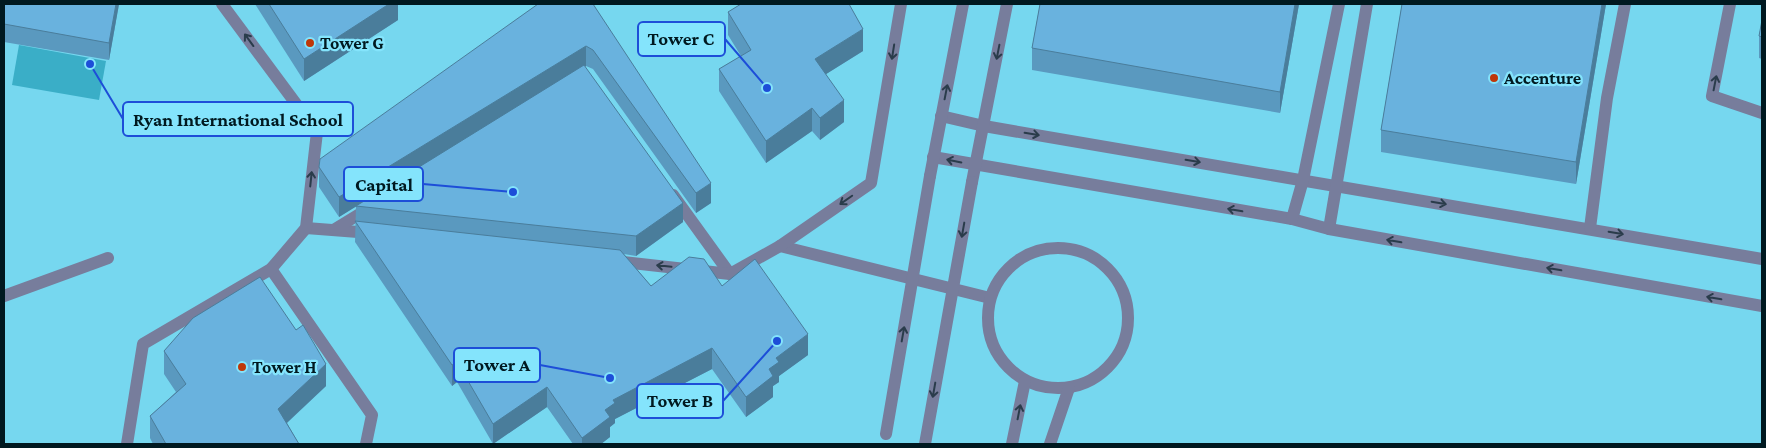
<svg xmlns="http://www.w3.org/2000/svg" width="1766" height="448" viewBox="0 0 1766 448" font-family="'Crimson Pro',serif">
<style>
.water{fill:#3aaec7}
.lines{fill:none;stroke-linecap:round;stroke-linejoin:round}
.service{stroke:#777d9c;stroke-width:12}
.minor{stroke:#777d9c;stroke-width:12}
.service-bridge{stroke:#777d9c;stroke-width:12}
.wall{fill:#5a99bf}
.shaded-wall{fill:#4a7d9b}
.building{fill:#69b2de;stroke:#4a7d9b}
.oneway{stroke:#2a3c4b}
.poi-dot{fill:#bf3709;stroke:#84e4fc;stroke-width:2}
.labels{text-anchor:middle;stroke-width:4.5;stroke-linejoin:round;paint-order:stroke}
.poi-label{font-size:18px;font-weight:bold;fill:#001920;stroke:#84e4fc;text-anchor:start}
.leader{fill:none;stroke:#1d4ed8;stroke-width:2}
.callout-dot{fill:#1d4ed8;stroke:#84e4fc;stroke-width:2}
.callout{fill:#84e4fc;stroke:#1d4ed8;stroke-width:2}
.callout-label{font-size:19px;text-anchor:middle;font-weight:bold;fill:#001920}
</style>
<rect width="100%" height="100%" fill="#76d7ef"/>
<polygon class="water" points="19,45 106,61 99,100 12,85"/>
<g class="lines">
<g class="service">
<polyline points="1730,4 1712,96 1762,113"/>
<polyline points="941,116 984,126 1762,259"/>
<polyline points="933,157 1292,219 1329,229 1762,306"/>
<polyline points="930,176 963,4"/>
<polyline points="972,182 1007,4"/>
<polyline points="673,195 730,274"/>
<polyline points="1292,219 1303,180 1339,4"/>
<polyline points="306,228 371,233"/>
<polyline points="1590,228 1607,98 1625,4"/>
<polyline points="335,229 371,207"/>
<polyline points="1329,229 1367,4"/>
<polyline points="780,246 990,298"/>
<circle cx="1058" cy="318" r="70"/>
<polyline points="614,261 730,274 780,246 871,183 901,4"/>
<polyline points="271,269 372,415 366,444"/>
<polyline points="127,444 143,344 271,269 306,228 317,132 222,4"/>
<polyline points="1012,444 1025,381"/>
<polyline points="1050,444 1069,388"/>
</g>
<polyline class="minor" points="4,296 108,258"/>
<g class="service-bridge">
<polyline points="886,434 930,176"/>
<polyline points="925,444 972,182"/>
</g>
</g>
<g class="wall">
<polygon points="4,4 119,4 109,60 4,42"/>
<polygon points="255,4 398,4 398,20 304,81"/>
<polygon points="593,4 711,203 696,213 593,69 586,66 585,67 683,222 636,256 624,254 651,286 722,286 808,355 779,376 779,382 773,386 773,397 746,417 712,369 615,419 615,423 610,427 610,437 601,444 573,444 547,407 493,444 457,382 452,386 355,242 356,206 339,217 319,187 319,167"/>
<polygon points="1040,4 1299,4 1280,113 1032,70 1032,48"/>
<polygon points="1402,4 1606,4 1576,184 1381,152 1381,130"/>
<polygon points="728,12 863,51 826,74 844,122 820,140 812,131 766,163 719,91 719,69 741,56 728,35"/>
<polygon points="1762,20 1762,59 1759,58 1759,36"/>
<polygon points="164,351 326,386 287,423 299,444 153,444 150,438 150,416 176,392 164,374"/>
</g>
<g class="shaded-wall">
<polygon points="116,4 119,4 109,60 109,43"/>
<polygon points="389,4 398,4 398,20 304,81 304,59"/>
<polygon points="1295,4 1299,4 1280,113 1280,92"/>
<polygon points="1602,4 1606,4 1576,184 1576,162"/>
<polygon points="863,29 863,51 815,81 815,59"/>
<polygon points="586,46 586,66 339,217 339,197"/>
<polygon points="844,100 844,122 820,140 820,118"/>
<polygon points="812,108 812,131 766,163 766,141"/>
<polygon points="711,183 711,203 696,213 696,193"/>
<polygon points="683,203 683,222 636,256 636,236"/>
<polygon points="808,334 808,355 779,376 779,382 773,386 773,397 746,417 746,397 769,369 776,358"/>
<polygon points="712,348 712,369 615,419 615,423 610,427 610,437 601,444 582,444 582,438 613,400"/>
<polygon points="457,362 457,382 452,386 452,365"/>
<polygon points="326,364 326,386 278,431 278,409"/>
<polygon points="547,387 547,407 493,444 493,424"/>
</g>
<g class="building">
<polygon points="4,4 116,4 109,43 4,24"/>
<polygon points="269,4 389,4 304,59"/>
<polygon points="538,4 593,4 711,183 696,193 593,50 586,46 339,197 319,167 320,159"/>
<polygon points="741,4 849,4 863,29 815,59 844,100 820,118 812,108 766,141 719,69 751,50 728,12"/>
<polygon points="1040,4 1295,4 1280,92 1032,48"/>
<polygon points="1402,4 1602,4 1576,162 1381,130"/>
<polygon points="1762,20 1762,37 1759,36"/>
<polygon points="584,65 683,203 636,236 356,206"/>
<polygon points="355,221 620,250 651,286 689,257 704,259 722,286 755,259 808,334 776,358 779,362 769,369 773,376 746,397 712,348 613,400 615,403 605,410 610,417 582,438 547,387 493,424 457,362 452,365"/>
<polygon points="260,277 296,330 303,325 326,364 278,409 299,444 166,444 150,416 186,384 164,351 193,318"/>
</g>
<defs><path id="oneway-shaft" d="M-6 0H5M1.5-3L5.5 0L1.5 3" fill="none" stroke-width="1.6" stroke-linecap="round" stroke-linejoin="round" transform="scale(1.25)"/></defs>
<g class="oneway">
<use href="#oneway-shaft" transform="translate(249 40) rotate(-126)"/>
<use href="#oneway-shaft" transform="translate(893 52) rotate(99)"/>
<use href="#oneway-shaft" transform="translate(998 52) rotate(101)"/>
<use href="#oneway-shaft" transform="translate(1715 83) rotate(-79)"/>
<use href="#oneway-shaft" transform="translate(946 92) rotate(-79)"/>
<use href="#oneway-shaft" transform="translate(1032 134) rotate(9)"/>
<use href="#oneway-shaft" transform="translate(954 161) rotate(-168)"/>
<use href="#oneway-shaft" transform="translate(1193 161) rotate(9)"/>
<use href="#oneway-shaft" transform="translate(311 179) rotate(-84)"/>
<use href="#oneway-shaft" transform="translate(846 200) rotate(145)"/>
<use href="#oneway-shaft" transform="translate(1439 203) rotate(10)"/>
<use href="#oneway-shaft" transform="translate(1235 210) rotate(-170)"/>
<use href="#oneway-shaft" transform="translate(963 230) rotate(100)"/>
<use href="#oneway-shaft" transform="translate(1616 233) rotate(10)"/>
<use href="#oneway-shaft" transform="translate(1394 241) rotate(-170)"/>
<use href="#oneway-shaft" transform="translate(664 266) rotate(-174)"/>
<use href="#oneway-shaft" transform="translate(1554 269) rotate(-170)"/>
<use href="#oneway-shaft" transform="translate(1714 298) rotate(-170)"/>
<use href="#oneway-shaft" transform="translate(903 334) rotate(-80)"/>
<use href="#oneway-shaft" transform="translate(934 390) rotate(100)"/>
<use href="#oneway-shaft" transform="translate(1019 412) rotate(-79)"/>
</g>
<g class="poi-dot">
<circle cx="310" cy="43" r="5"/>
<circle cx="1494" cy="78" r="5"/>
<circle cx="242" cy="367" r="5"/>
</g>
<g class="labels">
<g class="poi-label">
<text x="320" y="49">Tower G</text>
<text x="1504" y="84">Accenture</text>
<text x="252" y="373">Tower H</text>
</g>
</g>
<path class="leader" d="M767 88L725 39M90 64L123 119M513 192L423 184M610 378L540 365M777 341L723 401"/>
<g class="callout-dot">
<circle cx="767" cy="88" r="5"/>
<circle cx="90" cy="64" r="5"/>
<circle cx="513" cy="192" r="5"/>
<circle cx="610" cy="378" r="5"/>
<circle cx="777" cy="341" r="5"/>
</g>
<g class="callout">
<rect x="638" y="22" width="87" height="34" rx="5"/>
<rect x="123" y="102" width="230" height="34" rx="5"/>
<rect x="344" y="167" width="79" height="34" rx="5"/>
<rect x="454" y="348" width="86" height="34" rx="5"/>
<rect x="637" y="384" width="86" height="34" rx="5"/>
</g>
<g class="callout-label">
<text x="681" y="45">Tower C</text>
<text x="238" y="126">Ryan International School</text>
<text x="384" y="191">Capital</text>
<text x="497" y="371">Tower A</text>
<text x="680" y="407">Tower B</text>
</g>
<rect width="1766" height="448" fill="none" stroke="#001920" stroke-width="10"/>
</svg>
